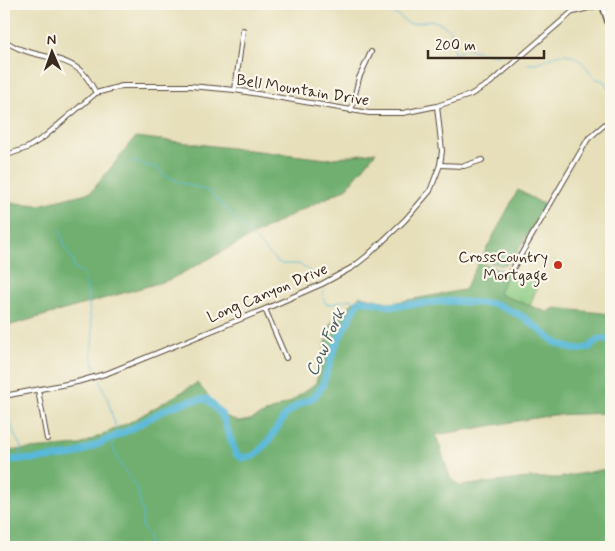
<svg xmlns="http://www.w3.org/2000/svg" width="615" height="551" viewBox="0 0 615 551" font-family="Mynerve,sans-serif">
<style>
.green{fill:#8bcb82;stroke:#637a50}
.forest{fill:#70af70;stroke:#566c47}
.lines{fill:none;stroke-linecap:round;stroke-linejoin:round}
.stream{stroke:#59b8d7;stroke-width:1}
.river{stroke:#59b8d7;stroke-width:7}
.minor-casing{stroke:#554535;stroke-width:6}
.primary-casing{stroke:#554535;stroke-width:9}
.minor{stroke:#fff;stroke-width:4}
.primary{stroke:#fff;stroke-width:6}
.poi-dot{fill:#c8321e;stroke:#fbf7ec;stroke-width:2}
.labels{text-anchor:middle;stroke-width:4.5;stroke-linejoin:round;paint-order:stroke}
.street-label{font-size:16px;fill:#3b2a1e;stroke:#fbf7ec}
.poi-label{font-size:16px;fill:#3b2a1e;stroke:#fbf7ec;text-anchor:end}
.water-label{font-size:18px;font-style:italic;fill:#465c5f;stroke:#fbf7ec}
</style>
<rect width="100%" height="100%" fill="#fbf7ec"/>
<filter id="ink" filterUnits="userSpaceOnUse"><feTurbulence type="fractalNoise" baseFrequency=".02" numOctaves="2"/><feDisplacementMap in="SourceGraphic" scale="10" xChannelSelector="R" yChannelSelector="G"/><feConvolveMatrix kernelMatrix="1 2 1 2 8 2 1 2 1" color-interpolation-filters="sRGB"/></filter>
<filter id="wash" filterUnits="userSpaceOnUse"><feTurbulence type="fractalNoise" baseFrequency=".0096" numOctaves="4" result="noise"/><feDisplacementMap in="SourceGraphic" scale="20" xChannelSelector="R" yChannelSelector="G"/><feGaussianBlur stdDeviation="1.12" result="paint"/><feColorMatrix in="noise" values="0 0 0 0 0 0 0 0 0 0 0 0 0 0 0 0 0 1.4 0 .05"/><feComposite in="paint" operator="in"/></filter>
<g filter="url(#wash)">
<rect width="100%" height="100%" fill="#e6dfba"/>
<polygon class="green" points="507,272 538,283 530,306 498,294"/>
<g class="forest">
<polygon points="136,137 327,159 376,152 346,189 297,212 169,280 4,327 4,202 39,205 91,192"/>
<path d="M518 190 545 205 514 258C502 271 495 263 481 259Z"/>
<polygon points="479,262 507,272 499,294 547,312 555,308 611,314 611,413 553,415 436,435 450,478 460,486 529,478 558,478 611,468 611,547 4,547 4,451 80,445 132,421 197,383 226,416 239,422 250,420 290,402 316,383 331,323 360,296 392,303 464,290"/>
</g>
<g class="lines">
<g class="stream">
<polyline points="375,4 377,7 399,16 406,22 411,24 432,20 443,25 451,31 454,54 468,49 501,56"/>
<path d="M528 64C538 64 546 59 554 56 572 49 585 63 594 78L604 81 607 88 611 90"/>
<path d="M129 162C139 161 148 167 158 168L164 175 182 183 209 191 276 261 282 264H299L318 277"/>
<polyline points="60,229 65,248 73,260 74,267 77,271 82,272 85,276 93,336 91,352 95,368"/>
<polyline points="324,289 323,298 326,304 332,304 350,299 358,303"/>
<polyline points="100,381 107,397 118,435"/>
<polyline points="4,406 4,411"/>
<polyline points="4,415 11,420 14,434 21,447 21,452 19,456 19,460"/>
<polyline points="110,439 118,461 137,489 143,516 142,527 148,536 150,547"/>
</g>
<polyline class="river" points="4,460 38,459 74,455 131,429 166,409 189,401 207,399 222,415 236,454 242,458 254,456 268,442 286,414 298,405 314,397 322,387 335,347 343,330 358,303 361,300 391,306 450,301 495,304 522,316 555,342 572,349 582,349 588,348 600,339 611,339"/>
</g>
</g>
<g filter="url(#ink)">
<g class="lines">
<g class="minor-casing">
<g id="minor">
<polyline points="573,12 604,4"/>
<path d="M4 40C28 59 63 53 83 73 88 78 92 86 96 93"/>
<polyline points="235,90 243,30"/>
<polyline points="351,111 359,78 371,52"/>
<polyline points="4,156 27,148 44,137 96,93 122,86 190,86 235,90 369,113 403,113 437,106 470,95 490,83 571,13 586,4"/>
<polyline points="440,165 464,166 482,160"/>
<polyline points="512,270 588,139 611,119"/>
<polyline points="265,309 286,358"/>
<polyline points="38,390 47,439"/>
<polyline points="4,396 77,382 108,373 265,309 322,284 353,267 367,256 405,220 430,191 440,165 442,151 437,106"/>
</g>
</g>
<g class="primary-casing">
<polyline id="primary" points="603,4 611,29"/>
</g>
<use href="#minor" class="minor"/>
<use href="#primary" class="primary"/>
</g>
</g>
<circle class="poi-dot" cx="558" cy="265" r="5"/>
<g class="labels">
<g class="street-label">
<text transform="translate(303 89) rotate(9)" y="6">Bell Mountain Drive</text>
<text transform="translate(267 292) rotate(-23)" y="6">Long Canyon Drive</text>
</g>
<g class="poi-label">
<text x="548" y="262">CrossCountry<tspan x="548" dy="18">Mortgage</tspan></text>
</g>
<g class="water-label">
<text transform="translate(325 342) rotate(-66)" y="6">Cow Fork</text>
</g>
</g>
<rect width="615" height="551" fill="none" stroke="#fbf7ec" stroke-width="20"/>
<g transform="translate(52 52) rotate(358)" stroke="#fbf7ec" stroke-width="4" paint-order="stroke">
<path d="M0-4L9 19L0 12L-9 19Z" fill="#3b2a1e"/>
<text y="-8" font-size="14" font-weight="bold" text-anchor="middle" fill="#3b2a1e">N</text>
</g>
<path d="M428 50v8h116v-8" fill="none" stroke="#3b2a1e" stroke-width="2.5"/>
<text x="435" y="50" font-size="15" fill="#3b2a1e" stroke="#fbf7ec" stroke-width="4" paint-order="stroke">200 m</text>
</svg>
